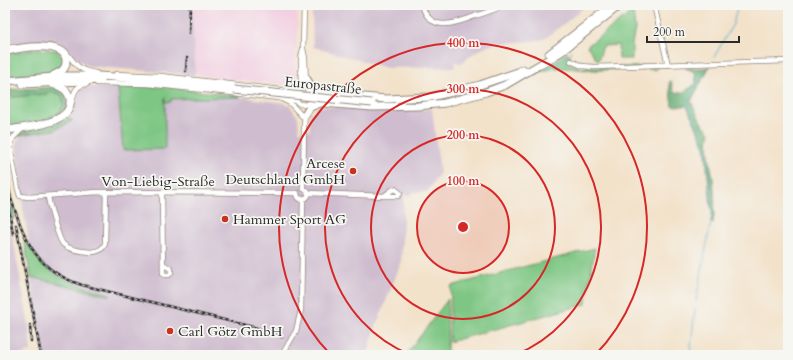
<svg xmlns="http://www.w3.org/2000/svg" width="793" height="360" viewBox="0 0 793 360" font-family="Cardo,serif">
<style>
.built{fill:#f2cfe1}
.industrial{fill:#cfbdcf}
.green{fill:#7ec683;stroke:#547857}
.forest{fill:#66ab71;stroke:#486b4e}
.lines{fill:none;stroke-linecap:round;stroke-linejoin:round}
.stream{stroke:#48acc8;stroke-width:1}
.minor-casing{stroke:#8f867a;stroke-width:6}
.highway-casing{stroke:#8f867a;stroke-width:9}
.minor{stroke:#fff;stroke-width:4.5}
.highway{stroke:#fff;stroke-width:7}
.rail-casing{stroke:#2b2b2b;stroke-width:2.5}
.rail{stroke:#f6f6f2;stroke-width:1;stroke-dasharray:3;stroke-linecap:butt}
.highway-bridge-casing{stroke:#8f867a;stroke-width:9;stroke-linecap:butt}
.highway-bridge{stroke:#fff;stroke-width:7}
.ring{fill:none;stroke:#d62828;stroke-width:2}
.poi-dot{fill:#c8321e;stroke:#f6f6f2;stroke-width:1.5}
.labels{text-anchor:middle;stroke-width:3.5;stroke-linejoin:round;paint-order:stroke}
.street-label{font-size:14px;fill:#2b2b2b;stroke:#f6f6f2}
.poi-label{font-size:14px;fill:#2b2b2b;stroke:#f6f6f2;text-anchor:start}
.centre{fill:#d62828;stroke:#f6f6f2;stroke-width:2}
.ring-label{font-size:12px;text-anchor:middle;font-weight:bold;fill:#d62828;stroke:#f6f6f2;stroke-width:3.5;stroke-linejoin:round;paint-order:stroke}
</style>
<rect width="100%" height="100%" fill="#f6f6f2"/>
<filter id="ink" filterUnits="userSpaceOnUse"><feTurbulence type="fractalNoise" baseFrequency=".025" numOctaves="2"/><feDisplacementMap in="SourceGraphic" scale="8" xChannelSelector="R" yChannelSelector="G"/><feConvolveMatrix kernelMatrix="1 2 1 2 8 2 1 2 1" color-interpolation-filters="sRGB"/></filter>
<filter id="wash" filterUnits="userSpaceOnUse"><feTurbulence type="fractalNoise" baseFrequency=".012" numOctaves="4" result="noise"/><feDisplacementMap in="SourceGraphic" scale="16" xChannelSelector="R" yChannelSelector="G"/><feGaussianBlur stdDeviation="0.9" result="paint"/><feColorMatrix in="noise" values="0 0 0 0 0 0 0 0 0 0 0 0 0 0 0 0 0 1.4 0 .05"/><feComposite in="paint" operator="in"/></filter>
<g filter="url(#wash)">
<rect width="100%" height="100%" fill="#f3e2ca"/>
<polygon class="built" points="192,7 257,9 295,12 298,15 298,22 295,81 294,84 291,85 236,80 205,76 195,73"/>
<g class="industrial">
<polygon points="5,5 192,5 195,73 194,75 88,66 79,60 65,46 56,42 48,41 5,43"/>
<polygon points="312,5 587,5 555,31 544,39 532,41 502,43 487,46 474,53 461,63 455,62 455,67 387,68 313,47"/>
<polygon points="86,87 165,87 285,103 290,106 298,117 299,131 310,131 310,114 315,109 321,106 368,110 432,109 440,173 427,192 413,192 410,195 404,195 401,263 375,329 367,355 44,355 24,241 29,240 23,209 16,145 17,140 23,134 67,122 73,112 80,90"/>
<polygon points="9,218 29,326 31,351 22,355 5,355 5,219"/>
</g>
<g class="green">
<polygon points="633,11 635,29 632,44 632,59 619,59 618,45 603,46 598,61 587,46"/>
<polygon points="37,49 56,50 65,60 61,68 54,72 5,77 5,54"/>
<path d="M567 53 571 55 567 62 582 68 660 66 655 70C634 66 612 71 591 70 577 70 564 66 551 69 535 73 520 80 505 88 525 75 549 66 567 53Z"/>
<polygon points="118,87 165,87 240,96 240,97 171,99 171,102 165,102 165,97 165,149 123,150"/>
<path d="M56 93 62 95C69 109 57 112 50 121L13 126 9 122 5 97H16Z"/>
<path d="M24 241H26C49 279 70 283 110 294V296L31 277Z"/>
<polygon points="595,248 586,304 449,342 451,286"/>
<polygon points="448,299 447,355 406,355"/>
</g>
<g class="forest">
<path d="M710 66 691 101 701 122 710 132C705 151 713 169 714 189 715 200 715 212 713 224L711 223 713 213 711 207 705 147 687 106H672L669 82 671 81 674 92 682 93 696 84 695 72 685 68H704Z"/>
<path d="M55 87C68 92 67 95 67 108L50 121 49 117C60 114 67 106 61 95L56 93 15 97 5 93V90Z"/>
<path d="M68 116 72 121 55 130 26 134 17 136C32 124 54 129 68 116Z"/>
<polygon points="5,166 15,218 5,219"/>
</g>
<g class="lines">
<g class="stream">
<polyline points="571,53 571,51"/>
<polyline points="714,57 733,24 738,5"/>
<polyline points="706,68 691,93 688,100 689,107 706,148 708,160"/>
<polyline points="539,71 544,68 549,68 555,63 562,62 567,57"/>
<polyline points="708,164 712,208 710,229"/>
<polyline points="696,302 709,232"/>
<polyline points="690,355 695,309"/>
</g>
</g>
</g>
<g filter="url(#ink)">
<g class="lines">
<g class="minor-casing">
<g id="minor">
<path d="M422 5C430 33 455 24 475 16 485 13 495 10 504 5"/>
<polyline points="654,5 668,65"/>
<polyline points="5,48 15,47"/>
<polyline points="303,49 301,58 301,84 296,98 298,103 304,105 309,103 311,97 306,87 305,58 303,49 304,5"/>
<path d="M65 51C76 64 78 71 96 73"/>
<polyline points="571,61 582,66 594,67 788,61"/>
<polyline points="116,74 161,76 298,92"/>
<polyline points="97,83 148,84 288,99 296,101"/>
<polyline points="288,89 295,88 301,80"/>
<polyline points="282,99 290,103 302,116"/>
<path d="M72 102C74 92 76 85 87 84"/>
<polyline points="5,119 18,189 20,196 29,197 98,192 297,193"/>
<polyline points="11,145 13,138 21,130"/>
<polyline points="303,188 304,126 305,113"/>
<polyline points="162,193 163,273 165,275 169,275 171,273 171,269 163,264"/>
<polyline points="297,193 298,197 300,199 306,198 308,196 308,192 303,188"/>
<polyline points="309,193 384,196 392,190 395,189 400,193 398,196 384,196"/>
<path d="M48 196C49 204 58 238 63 244 69 250 81 251 90 252 96 252 102 251 105 244L106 192"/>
<polyline points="282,355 296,331 301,310 303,199"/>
</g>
</g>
<g class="highway-casing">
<g id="highway">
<path d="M5 52C18 48 68 39 66 62 66 70 60 72 54 75"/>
<polyline points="549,54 606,10"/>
<polyline points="306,78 311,86 322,92"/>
<polyline points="5,81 66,76 99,76 129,78 234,89"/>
<polyline points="23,84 101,80"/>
<polyline points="309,92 386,99 430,97 448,93 480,85 518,72 523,69"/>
<polyline points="310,102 372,107 418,106 445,103 486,92 505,85 561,52 620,5"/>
<polyline points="305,115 310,107 318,104"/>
<path d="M7 130C24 127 74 125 70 99 68 89 60 86 52 84"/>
</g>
</g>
<use href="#minor" class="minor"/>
<use href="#highway" class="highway"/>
<g class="rail-casing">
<g id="rail">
<polyline points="189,33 190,5"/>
<polyline points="186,71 187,58"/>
<polyline points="5,166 11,200"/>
<path d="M10 196C25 239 34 270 82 285L253 327 269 331 282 337"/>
<polyline points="7,198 13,234"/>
<polyline points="16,225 41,355"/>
<polyline points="30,325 31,341"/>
</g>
</g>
<use href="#rail" class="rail"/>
<g class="highway-bridge-casing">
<polyline id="highway-bridge" points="234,89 372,103"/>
</g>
<use href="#highway-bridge" class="highway-bridge"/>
</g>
</g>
<circle cx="463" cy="227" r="46" fill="#d62828" fill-opacity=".12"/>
<g class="ring">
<circle cx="463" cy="227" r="46"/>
<circle cx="463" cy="227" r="92"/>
<path d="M411 355A138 138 0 1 1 515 355"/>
<path d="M331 355A184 184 0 1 1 595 355"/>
</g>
<g class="poi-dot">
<circle cx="353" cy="171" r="4"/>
<circle cx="225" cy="219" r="4"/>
<circle cx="170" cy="331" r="4"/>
</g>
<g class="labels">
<g class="street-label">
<text transform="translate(323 85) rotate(6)" y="5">Europastraße</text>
<text x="158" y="186">Von-Liebig-Straße</text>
</g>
<g class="poi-label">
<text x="345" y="168" text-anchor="end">Arcese<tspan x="345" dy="16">Deutschland GmbH</tspan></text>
<text x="233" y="224">Hammer Sport AG</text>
<text x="178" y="336">Carl Götz GmbH</text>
</g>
</g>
<circle cx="463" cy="227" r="6" class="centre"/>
<g class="ring-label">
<text x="463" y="47">400 m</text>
<text x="463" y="93">300 m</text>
<text x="463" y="139">200 m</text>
<text x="463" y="185">100 m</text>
</g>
<rect width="793" height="360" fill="none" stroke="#f6f6f2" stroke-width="20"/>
<path d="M647 36v6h92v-6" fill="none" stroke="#2b2b2b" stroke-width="2"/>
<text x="653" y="36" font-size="12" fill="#2b2b2b" stroke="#f6f6f2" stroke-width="3" paint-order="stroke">200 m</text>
</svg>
